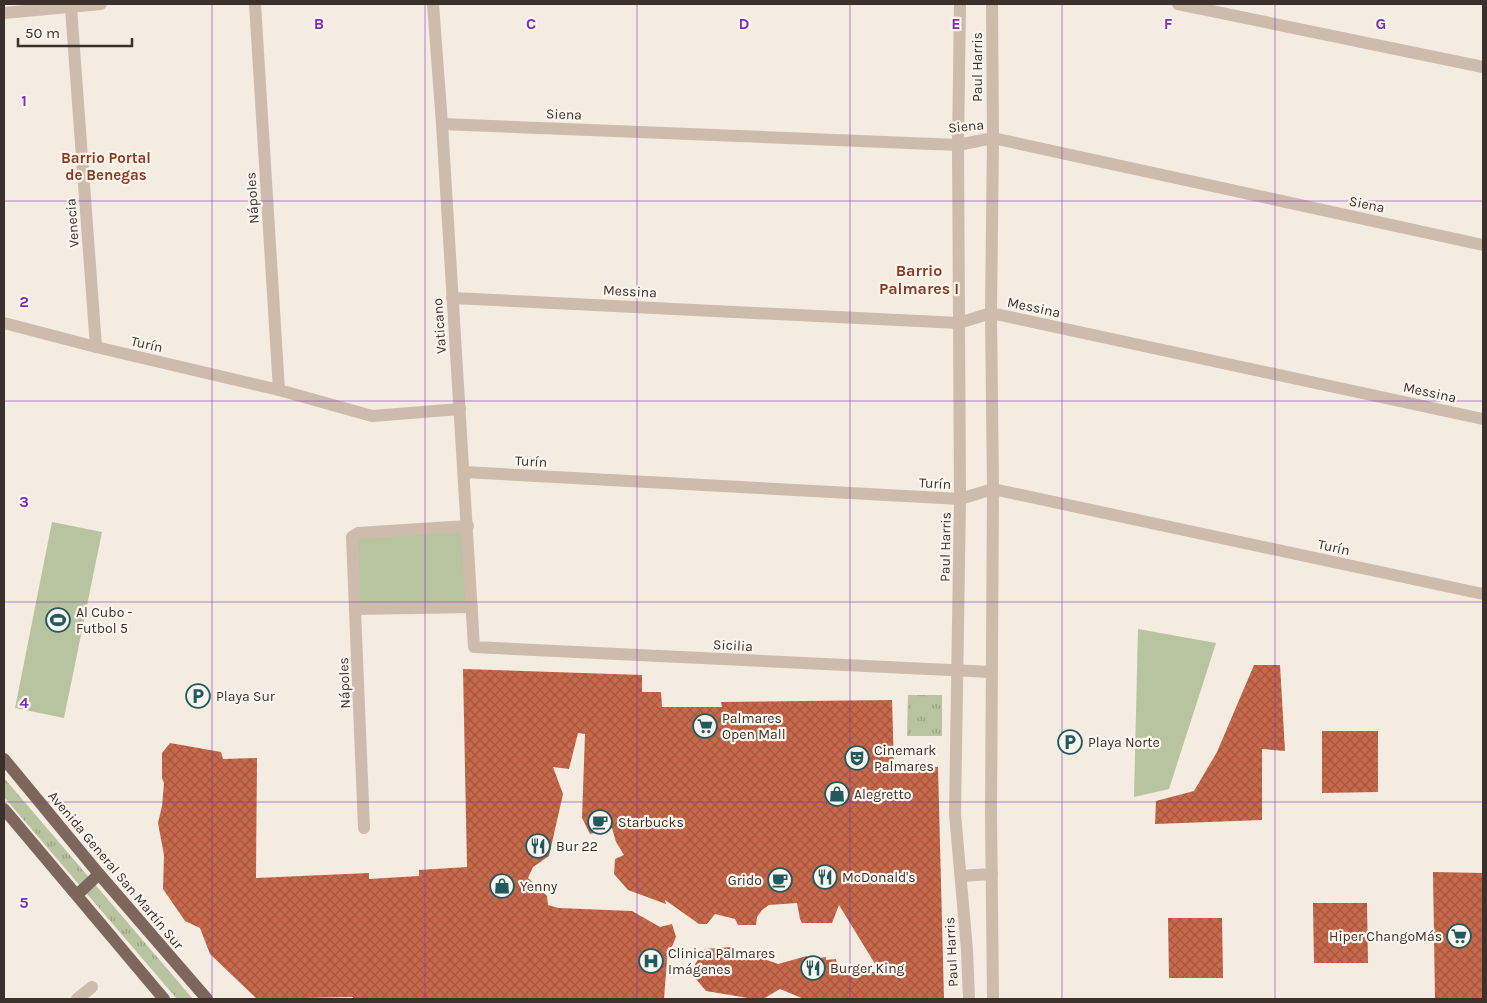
<svg xmlns="http://www.w3.org/2000/svg" width="1487" height="1003" viewBox="0 0 1487 1003" font-family="Karla,sans-serif">
<style>
.grass{fill:url(#grass-tufts)}
.park{fill:#b8c4a0}
.building{fill:url(#building-cross-hatch)}
.lines{fill:none;stroke-linecap:round;stroke-linejoin:round}
.street{stroke:#cdbbac;stroke-width:12}
.primary{stroke:#7d675c;stroke-width:12}
.grid{fill:none;stroke:#7b2cbf;stroke-width:1;stroke-opacity:0.55}
.labels{text-anchor:middle;stroke-width:4.5;stroke-linejoin:round;paint-order:stroke}
.street-label{font-size:14px;fill:#3b302b;stroke:#fbf5ee}
.poi-label{font-size:14px;fill:#3b302b;stroke:#fbf5ee;text-anchor:start}
.neighbourhood-label{font-size:15px;font-weight:bold;fill:#8c3b22;stroke:#fbf5ee}
.quarter-label{font-size:16px;font-weight:bold;fill:#8c3b22;stroke:#fbf5ee}
.grid-label{font-size:16px;text-anchor:middle;font-weight:bold;fill:#7b2cbf;stroke:#fbf5ee;stroke-width:4.5;stroke-linejoin:round;paint-order:stroke}
</style>
<defs>
<pattern id="grass-tufts" width="24" height="20" patternUnits="userSpaceOnUse" patternTransform="scale(1.25)"><rect width="24" height="20" fill="#b8c4a0"/><path d="M3 7l-1-3M5 7V3M7 7l1-3M15 17l-1-3M17 17v-4M19 17l1-3" fill="none" stroke="#97a083"/></pattern>
<pattern id="building-cross-hatch" width="8" height="8" patternUnits="userSpaceOnUse" patternTransform="scale(1.25)"><rect width="8" height="8" fill="#c8694b"/><path d="M0 0l8 8M0 8l8-8" fill="none" stroke="#a4573f"/></pattern>
</defs>
<rect width="100%" height="100%" fill="#f4ebe1"/>
<g class="grass">
<polygon points="908,695 942,695 942,736 907,736"/>
<polygon points="4,778 193,999 177,999 4,797"/>
</g>
<g class="park">
<polygon points="52,522 102,532 64,718 15,708"/>
<polygon points="468,526 472,607 356,609 358,533"/>
<polygon points="1138,629 1216,643 1169,789 1134,797"/>
</g>
<g class="building">
<polygon points="1254,665 1280,665 1285,751 1262,749 1262,820 1155,824 1156,801 1194,791 1217,752"/>
<polygon points="463,669 642,675 642,692 661,692 662,707 722,707 721,702 892,700 894,767 938,767 944,999 804,999 780,989 763,999 754,999 706,991 690,972 705,949 731,947 778,964 807,956 809,960 826,957 826,960 836,959 838,972 880,972 839,905 832,923 802,923 800,919 797,903 769,905 762,910 757,917 756,925 738,925 735,919 715,914 707,924 699,924 665,900 666,904 628,890 614,874 615,859 624,855 616,842 612,828 590,834 582,818 585,734 578,733 569,769 553,767 563,794 549,856 533,867 528,878 547,896 548,905 558,908 632,911 660,927 672,924 676,937 671,949 668,947 664,999 353,999 353,997 257,999 210,954 200,928 185,921 163,889 164,855 158,823 162,806 164,783 162,778 162,753 170,743 221,752 223,759 257,758 256,878 369,873 369,879 419,876 419,870 467,867"/>
<polygon points="1322,731 1378,731 1378,792 1322,793"/>
<polygon points="1433,872 1483,873 1483,999 1435,999"/>
<polygon points="1313,903 1367,903 1368,963 1314,963"/>
<polygon points="1168,918 1222,918 1223,978 1169,978"/>
</g>
<g class="lines">
<g class="street">
<polyline points="255,4 279,390"/>
<polyline points="433,4 442,124 474,647 991,672"/>
<polyline points="960,4 958,145 960,499 955,814 967,950 969,999"/>
<polyline points="992,4 993,138 991,313 993,489 991,814 993,999"/>
<polyline points="1178,4 1483,67"/>
<polyline points="71,8 96,347"/>
<polyline points="4,13 101,4"/>
<polyline points="442,124 958,145 993,138 1483,245"/>
<polyline points="452,298 959,323 991,313 1483,419"/>
<polyline points="4,323 96,347 279,390 372,416 460,409"/>
<polyline points="464,472 960,499 993,489 1483,594"/>
<polyline points="356,609 472,607"/>
<polyline points="364,828 352,537 358,533 468,526"/>
<polyline points="961,876 992,874"/>
<polyline points="77,999 92,987"/>
</g>
<g class="primary">
<polyline points="4,759 99,874 207,999"/>
<polyline points="4,809 164,999"/>
<polyline points="77,895 99,874"/>
</g>
</g>
<path class="grid" d="M212 4V999M425 4V999M637 4V999M850 4V999M1062 4V999M1275 4V999M4 201H1483M4 401H1483M4 602H1483M4 802H1483"/>
<defs>
<g id="stadium-ring" transform="scale(1.25)"><circle r="9.5" fill="#fbf5ee" stroke="#1f5a5e" stroke-width="1.5"/><path d="M0-5a6.5 5 0 1 0 0 10a6.5 5 0 1 0 0-10ZM-3.5-1.8h7v3.6h-7Z" fill="#1f5a5e"/></g>
<g id="parking-ring" transform="scale(1.25)"><circle r="9.5" fill="#fbf5ee" stroke="#1f5a5e" stroke-width="1.5"/><path d="M-3.5-5.5H1a3.5 3.5 0 0 1 0 7H-1V5.5H-3.5ZM-1-3.4V-.6H.8a1.4 1.4 0 0 0 0-2.8Z" fill="#1f5a5e"/></g>
<g id="supermarket-ring" transform="scale(1.25)"><circle r="9.5" fill="#fbf5ee" stroke="#1f5a5e" stroke-width="1.5"/><path d="M-6-5.5h2.5l.6 2H6L4.5 2H-2.5L-4.4-4H-6ZM-1.5 3.2a1.3 1.3 0 1 0 .1 0ZM3 3.2a1.3 1.3 0 1 0 .1 0Z" fill="#1f5a5e"/></g>
<g id="theatre-ring" transform="scale(1.25)"><circle r="9.5" fill="#fbf5ee" stroke="#1f5a5e" stroke-width="1.5"/><path d="M-5-5.5Q0-4 5-5.5V0Q5 5 0 6Q-5 5-5 0ZM-3.3-2.5H-1v1.5H-3.3ZM1-2.5H3.3v1.5H1ZM-2.8 1Q0 5.5 2.8 1Z" fill="#1f5a5e"/></g>
<g id="shop-ring" transform="scale(1.25)"><circle r="9.5" fill="#fbf5ee" stroke="#1f5a5e" stroke-width="1.5"/><path d="M-5-2.5h2.3a2.7 3.5 0 0 1 5.4 0H5L5.5 6h-11ZM-1.5-2.5h3a1.5 2.3 0 0 0-3 0Z" fill="#1f5a5e"/></g>
<g id="cafe-ring" transform="scale(1.25)"><circle r="9.5" fill="#fbf5ee" stroke="#1f5a5e" stroke-width="1.5"/><path d="M-5.5-4.5H6V0H3Q3 3.5 0 3.5H-2.5Q-5.5 3.5-5.5 0ZM3-3.2v2h1.7v-2ZM-6 4.5H4V6H-6Z" fill="#1f5a5e"/></g>
<g id="restaurant-ring" transform="scale(1.25)"><circle r="9.5" fill="#fbf5ee" stroke="#1f5a5e" stroke-width="1.5"/><path d="M-5-6h1v4h1v-4h1v4h1v-4h1v5L-1.5 .5V6h-2V.5L-5-1ZM5-6V6H3V1.5H1.5Q1.5-4 5-6Z" fill="#1f5a5e"/></g>
<g id="hospital-ring" transform="scale(1.25)"><circle r="9.5" fill="#fbf5ee" stroke="#1f5a5e" stroke-width="1.5"/><path d="M-5-5h3v3.5h4V-5h3V5h-3V1.5h-4V5h-3Z" fill="#1f5a5e"/></g>
</defs>
<g fill-rule="evenodd">
<use href="#stadium-ring" x="58" y="620"/>
<use href="#parking-ring" x="198" y="696"/>
<use href="#supermarket-ring" x="705" y="726"/>
<use href="#parking-ring" x="1070" y="742"/>
<use href="#theatre-ring" x="857" y="758"/>
<use href="#shop-ring" x="837" y="794"/>
<use href="#cafe-ring" x="600" y="822"/>
<use href="#restaurant-ring" x="538" y="846"/>
<use href="#restaurant-ring" x="825" y="877"/>
<use href="#cafe-ring" x="780" y="880"/>
<use href="#shop-ring" x="502" y="886"/>
<use href="#supermarket-ring" x="1459" y="936"/>
<use href="#hospital-ring" x="651" y="961"/>
<use href="#restaurant-ring" x="813" y="968"/>
</g>
<g class="labels">
<g class="street-label">
<text transform="translate(977 67) rotate(-90)" y="5">Paul Harris</text>
<text transform="translate(564 114) rotate(2)" y="5">Siena</text>
<text transform="translate(966 126) rotate(-6)" y="5">Siena</text>
<text transform="translate(252 198) rotate(-94)" y="5">Nápoles</text>
<text transform="translate(1367 204) rotate(12)" y="5">Siena</text>
<text transform="translate(72 223) rotate(-94)" y="5">Venecia</text>
<text transform="translate(630 291) rotate(3)" y="5">Messina</text>
<text transform="translate(1034 307) rotate(12)" y="5">Messina</text>
<text transform="translate(439 326) rotate(-94)" y="5">Vaticano</text>
<text transform="translate(147 344) rotate(13)" y="5">Turín</text>
<text transform="translate(1430 392) rotate(12)" y="5">Messina</text>
<text transform="translate(531 461) rotate(3)" y="5">Turín</text>
<text transform="translate(935 483) rotate(3)" y="5">Turín</text>
<text transform="translate(945 547) rotate(-89)" y="5">Paul Harris</text>
<text transform="translate(1334 547) rotate(12)" y="5">Turín</text>
<text transform="translate(733 645) rotate(3)" y="5">Sicilia</text>
<text transform="translate(344 683) rotate(-92)" y="5">Nápoles</text>
<text transform="translate(116 870) rotate(50)" y="5">Avenida General San Martín Sur</text>
<text transform="translate(951 952) rotate(-93)" y="5">Paul Harris</text>
</g>
<g class="poi-label">
<text x="76" y="617">Al Cubo -<tspan x="76" dy="16">Futbol 5</tspan></text>
<text x="216" y="701">Playa Sur</text>
<text x="722" y="723">Palmares<tspan x="722" dy="16">Open Mall</tspan></text>
<text x="1088" y="747">Playa Norte</text>
<text x="874" y="755">Cinemark<tspan x="874" dy="16">Palmares</tspan></text>
<text x="854" y="799">Alegretto</text>
<text x="618" y="827">Starbucks</text>
<text x="556" y="851">Bur 22</text>
<text x="842" y="882">McDonald's</text>
<text x="762" y="885" text-anchor="end">Grido</text>
<text x="520" y="891">Yenny</text>
<text x="1442" y="941" text-anchor="end">Hiper ChangoMás</text>
<text x="668" y="958">Clinica Palmares<tspan x="668" dy="16">Imágenes</tspan></text>
<text x="830" y="973">Burger King</text>
</g>
<g class="neighbourhood-label">
<text x="106" y="163">Barrio Portal<tspan x="106" dy="17">de Benegas</tspan></text>
</g>
<g class="quarter-label">
<text x="919" y="276">Barrio<tspan x="919" dy="18">Palmares I</tspan></text>
</g>
</g>
<g class="grid-label">
<text x="319" y="29">B</text>
<text x="531" y="29">C</text>
<text x="744" y="29">D</text>
<text x="956" y="29">E</text>
<text x="1168" y="29">F</text>
<text x="1381" y="29">G</text>
<text x="24" y="106">1</text>
<text x="24" y="307">2</text>
<text x="24" y="507">3</text>
<text x="24" y="708">4</text>
<text x="24" y="908">5</text>
</g>
<rect width="1487" height="1003" fill="none" stroke="#3b302b" stroke-width="10"/>
<path d="M18 38v8h114v-8" fill="none" stroke="#3b302b" stroke-width="2.5"/>
<text x="25" y="38" font-size="15" fill="#3b302b" stroke="#fbf5ee" stroke-width="4" paint-order="stroke">50 m</text>
</svg>
